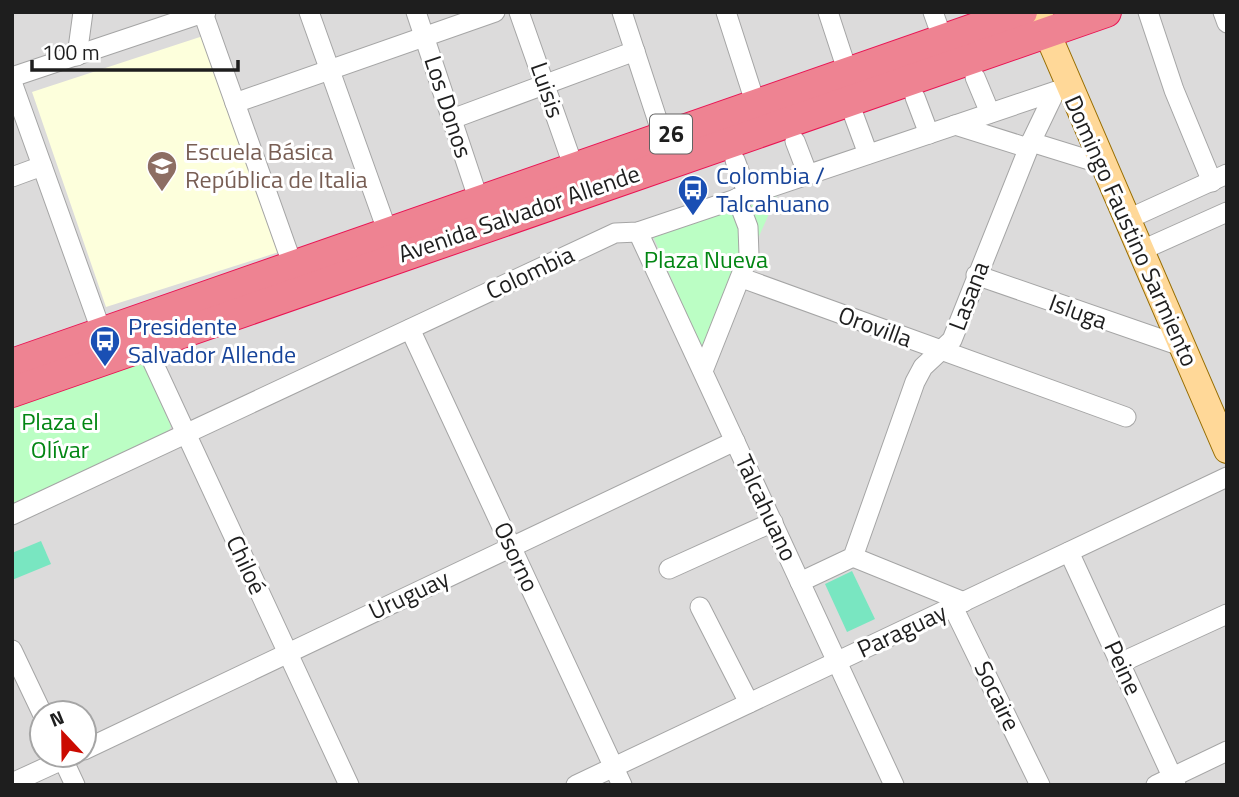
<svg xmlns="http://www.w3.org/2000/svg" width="1239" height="797" viewBox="0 0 1239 797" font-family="'Titillium Web',sans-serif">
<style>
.residential{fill:#dcdbdb;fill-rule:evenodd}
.education{fill:#fdffdc}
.park{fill:#bbfec4}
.pitch{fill:#79e6c1}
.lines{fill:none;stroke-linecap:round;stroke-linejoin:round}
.minor-casing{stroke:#a5a5a5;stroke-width:21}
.major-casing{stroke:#976d00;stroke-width:28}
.highway-casing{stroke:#e91453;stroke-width:32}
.minor{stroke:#fff;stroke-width:19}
.major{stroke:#ffd898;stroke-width:26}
.highway{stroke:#ee8392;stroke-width:30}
.labels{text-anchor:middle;stroke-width:6;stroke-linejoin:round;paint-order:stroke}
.shield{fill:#fff;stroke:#626262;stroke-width:2}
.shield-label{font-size:23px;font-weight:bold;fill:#1e1e1e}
.street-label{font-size:24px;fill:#1e1e1e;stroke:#fff}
.education-label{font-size:24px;fill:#785e54;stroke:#fff;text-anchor:start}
.transit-label{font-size:24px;fill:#164399;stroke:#fff;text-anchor:start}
.park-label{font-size:24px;fill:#028613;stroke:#fff}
</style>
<rect width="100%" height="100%" fill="#f0ece3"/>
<path class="residential" d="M12 12H1227V785H12ZM42 713H84V755H42Z"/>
<polygon class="education" points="203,36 279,252 106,307 32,92"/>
<g class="park">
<polygon points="777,196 705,357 653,236"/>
<polygon points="129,363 142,365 146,370 171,426 167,435 12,506 12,406"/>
</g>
<g class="pitch">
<polygon points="41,541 51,564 12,580 12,553"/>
<polygon points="852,571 875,619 847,632 825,584"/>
</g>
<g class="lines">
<g class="minor-casing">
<g id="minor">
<polyline points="309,12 388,233"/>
<polyline points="416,12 479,201"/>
<polyline points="519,12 574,168"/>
<polyline points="622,12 663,137"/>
<polyline points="726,12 756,105"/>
<polyline points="828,12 848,73"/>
<polyline points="933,12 943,40"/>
<polyline points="1148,12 1174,90 1212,182"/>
<polyline points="1223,12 1227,23"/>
<polyline points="203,13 293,266"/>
<polyline points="77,56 83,12"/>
<polyline points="12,77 206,12"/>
<polyline points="975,77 990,113"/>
<polyline points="12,82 102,333"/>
<polyline points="915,97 929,134"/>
<polyline points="235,103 495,12"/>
<polyline points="854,116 868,154"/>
<polyline points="452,119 635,51"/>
<polyline points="955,125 1028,148"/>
<polyline points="795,141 808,175"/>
<polyline points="1031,142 1102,164"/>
<polyline points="735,160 748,195"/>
<polyline points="12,177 42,166"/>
<polyline points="1126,220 1227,174"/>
<polyline points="638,232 894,785"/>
<polyline points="1140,251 1227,212"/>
<polyline points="976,275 1181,346"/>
<polyline points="742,278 1126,417"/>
<polyline points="410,329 622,785"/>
<polyline points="145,345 349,785"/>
<polyline points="703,371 749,255 748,227 737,198"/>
<polyline points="12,515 615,233 638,232 1068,87"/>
<polyline points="1069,552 1176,785"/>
<polyline points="853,557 964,602"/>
<polyline points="669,569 773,522"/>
<polyline points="800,582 853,557 915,382 923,367 952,340 1031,142 1055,92"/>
<polyline points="700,607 749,703"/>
<polyline points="953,607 1040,785"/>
<polyline points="12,650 42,713"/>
<polyline points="1120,663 1227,614"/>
<polyline points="84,750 735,441"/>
<polyline points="61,755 75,785"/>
<polyline points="12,783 73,755"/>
<polyline points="576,785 1227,477"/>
<polyline points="1156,785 1227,751"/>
</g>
</g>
<g class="major-casing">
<polyline id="major" points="1038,12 1227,450"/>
</g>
<g class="highway-casing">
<g id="highway">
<polyline points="12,364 1022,12"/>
<polyline points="12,392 1106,12"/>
</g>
</g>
<use href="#minor" class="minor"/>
<use href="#major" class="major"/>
<use href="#highway" class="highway"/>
</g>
<defs>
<g id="school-pin" transform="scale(1.575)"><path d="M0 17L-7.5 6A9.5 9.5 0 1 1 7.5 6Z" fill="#8d6e63" stroke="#fff"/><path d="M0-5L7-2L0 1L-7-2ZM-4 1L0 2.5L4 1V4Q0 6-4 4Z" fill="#fff"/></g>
<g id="bus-pin" transform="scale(1.575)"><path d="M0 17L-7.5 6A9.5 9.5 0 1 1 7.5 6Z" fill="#1a4fb4" stroke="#fff"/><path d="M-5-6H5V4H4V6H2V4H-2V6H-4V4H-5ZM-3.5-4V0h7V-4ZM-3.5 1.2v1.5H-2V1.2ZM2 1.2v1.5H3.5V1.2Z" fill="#fff"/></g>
</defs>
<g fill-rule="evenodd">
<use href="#school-pin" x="162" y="166"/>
<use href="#bus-pin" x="693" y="190"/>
<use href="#bus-pin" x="105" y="341"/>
</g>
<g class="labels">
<rect class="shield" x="650" y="114.5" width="42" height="39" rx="5"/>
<g class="shield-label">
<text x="671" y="142">26</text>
</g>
<g class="street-label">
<text transform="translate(547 90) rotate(71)" y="8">Luisis</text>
<text transform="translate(448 107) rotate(72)" y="8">Los Donos</text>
<text transform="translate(519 214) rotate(-19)" y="8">Avenida Salvador Allende</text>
<text transform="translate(1131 231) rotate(66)" y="8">Domingo Faustino Sarmiento</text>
<text transform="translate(530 273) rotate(-25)" y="8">Colombia</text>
<text transform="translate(969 296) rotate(-69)" y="8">Lasana</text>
<text transform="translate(1078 312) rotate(20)" y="8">Isluga</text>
<text transform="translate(875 327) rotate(20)" y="8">Orovilla</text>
<text transform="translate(766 508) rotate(65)" y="8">Talcahuano</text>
<text transform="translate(516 557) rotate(65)" y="8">Osorno</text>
<text transform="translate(246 565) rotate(65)" y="8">Chiloé</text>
<text transform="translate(409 595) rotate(-25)" y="8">Uruguay</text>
<text transform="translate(902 631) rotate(-25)" y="8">Paraguay</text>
<text transform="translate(1123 668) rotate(65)" y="8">Peine</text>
<text transform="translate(997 696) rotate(64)" y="8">Socaire</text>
</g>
<g class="education-label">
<text x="185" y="160">Escuela Básica<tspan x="185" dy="28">República de Italia</tspan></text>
</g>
<g class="transit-label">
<text x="716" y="184">Colombia /<tspan x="716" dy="28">Talcahuano</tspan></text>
<text x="128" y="335">Presidente<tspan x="128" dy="28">Salvador Allende</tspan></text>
</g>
<g class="park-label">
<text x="706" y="268">Plaza Nueva</text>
<text x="60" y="430">Plaza el<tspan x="60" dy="28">Olívar</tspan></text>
</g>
</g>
<rect width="1239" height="797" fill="none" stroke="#1e1e1e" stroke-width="28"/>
<g transform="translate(63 734) rotate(338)"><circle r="33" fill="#ffffff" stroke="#a5a5a5" stroke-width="2"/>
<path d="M0-5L12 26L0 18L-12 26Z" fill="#cb0a00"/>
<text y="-10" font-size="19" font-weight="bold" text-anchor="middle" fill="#1e1e1e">N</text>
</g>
<path d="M32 60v10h206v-10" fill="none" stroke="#1e1e1e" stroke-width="3.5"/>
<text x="42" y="60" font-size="21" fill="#1e1e1e" stroke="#ffffff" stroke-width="5" paint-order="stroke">100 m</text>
</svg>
